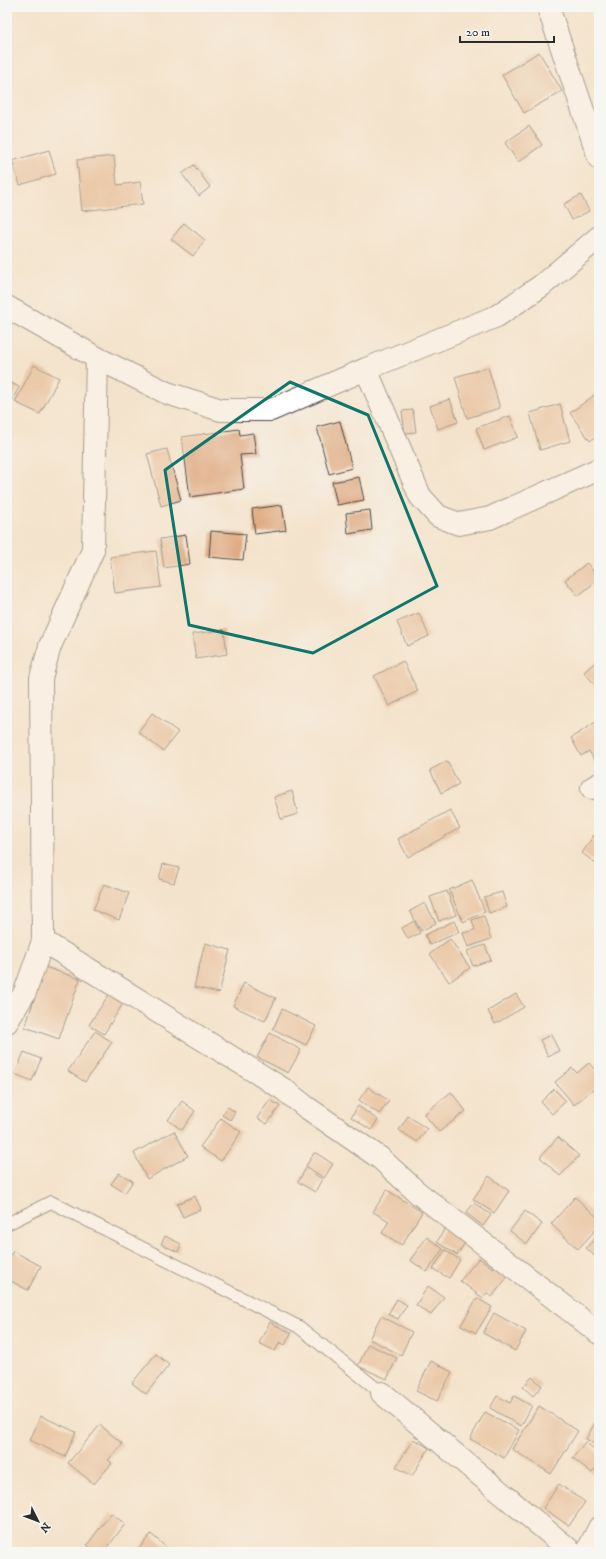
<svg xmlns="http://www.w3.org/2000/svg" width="606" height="1559" viewBox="0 0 606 1559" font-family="'IM FELL DW Pica',serif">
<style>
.building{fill:#e0ab81}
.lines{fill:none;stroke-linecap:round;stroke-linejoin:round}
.service-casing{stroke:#494743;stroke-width:14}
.minor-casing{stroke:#494743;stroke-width:24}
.service{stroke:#fff;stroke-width:12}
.minor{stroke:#fff;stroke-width:22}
.marked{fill:none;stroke:#0f766e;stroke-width:3;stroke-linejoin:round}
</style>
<rect width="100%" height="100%" fill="#f6f6f2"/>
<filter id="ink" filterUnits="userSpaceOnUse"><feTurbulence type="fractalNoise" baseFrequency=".025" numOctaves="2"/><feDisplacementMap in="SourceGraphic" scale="8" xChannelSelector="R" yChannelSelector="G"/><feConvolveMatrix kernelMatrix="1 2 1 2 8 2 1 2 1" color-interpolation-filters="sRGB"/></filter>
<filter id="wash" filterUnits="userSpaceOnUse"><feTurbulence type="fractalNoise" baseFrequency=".012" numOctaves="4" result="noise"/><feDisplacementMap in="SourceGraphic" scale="16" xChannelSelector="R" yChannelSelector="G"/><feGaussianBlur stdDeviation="0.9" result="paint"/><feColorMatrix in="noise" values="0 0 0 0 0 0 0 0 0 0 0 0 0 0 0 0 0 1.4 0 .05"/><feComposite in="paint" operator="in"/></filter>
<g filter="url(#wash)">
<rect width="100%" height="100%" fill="#f4e3cc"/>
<g id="blocks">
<g class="building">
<polygon points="539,52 562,91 524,113 502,75"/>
<polygon points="529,126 542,145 518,162 505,143"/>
<polygon points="49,150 56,174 20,185 12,161"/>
<polygon points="114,156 117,185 140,182 143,204 82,211 77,160"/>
<polygon points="194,165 210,187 199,196 182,174"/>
<polygon points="581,195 589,211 572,220 564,204"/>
<polygon points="184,223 205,240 193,256 171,239"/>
<polygon points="34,365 59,378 40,414 15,402"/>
<polygon points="488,367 500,408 467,418 455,377"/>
<polygon points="7,381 19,387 7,410"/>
<polygon points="597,393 599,395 599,434 590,441 570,413"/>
<polygon points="450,399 458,422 438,429 430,406"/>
<polygon points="560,404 570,441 540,450 530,413"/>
<polygon points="413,410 416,432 405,433 402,411"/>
<polygon points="510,416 518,437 484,450 476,428"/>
<polygon points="340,421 352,468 329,474 317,427"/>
<polygon points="239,429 240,435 253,433 256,454 240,455 244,489 190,497 182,437"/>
<polygon points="167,449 181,500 161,506 147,454"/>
<polygon points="359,477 364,500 337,505 332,482"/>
<polygon points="282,505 286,530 255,534 252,509"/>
<polygon points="370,510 372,530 348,534 346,513"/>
<polygon points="211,531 246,534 243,560 209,557"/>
<polygon points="186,535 190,564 164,568 160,539"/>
<polygon points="156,551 161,587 115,593 110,557"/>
<polygon points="587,563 599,579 578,596 565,580"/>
<polygon points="419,613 429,636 407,646 397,622"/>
<polygon points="224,630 227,654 196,659 192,634"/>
<polygon points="599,659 599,686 597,687 584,672"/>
<polygon points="403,661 418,691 389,706 374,676"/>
<polygon points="152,713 178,732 163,751 138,732"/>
<polygon points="599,720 599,768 589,751 581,756 571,738"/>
<polygon points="447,761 459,784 441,793 430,770"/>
<polygon points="292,791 298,814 281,819 274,797"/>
<polygon points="450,810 460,828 408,857 398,839"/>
<polygon points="594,835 599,838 598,865 582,853"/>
<polygon points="163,864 179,868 174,883 159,879"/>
<polygon points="472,880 485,912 463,922 449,890"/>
<polygon points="104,884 129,893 119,920 93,910"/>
<polygon points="447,891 456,915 439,921 430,897"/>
<polygon points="502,892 507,907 489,913 484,897"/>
<polygon points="425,903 436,923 421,931 410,911"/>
<polygon points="484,916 491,939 468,947 463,933 475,930 472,920"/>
<polygon points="414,921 420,933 408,939 402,928"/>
<polygon points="454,921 459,932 430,945 425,935"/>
<polygon points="450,939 470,968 449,982 430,954"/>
<polygon points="205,943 230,950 219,993 194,987"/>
<polygon points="485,945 491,960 473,966 467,951"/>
<polygon points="45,967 80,979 59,1039 25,1027"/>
<polygon points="244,983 276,998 265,1021 233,1006"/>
<polygon points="113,988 127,997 104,1034 89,1025"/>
<polygon points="516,994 524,1007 495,1024 488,1011"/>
<polygon points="282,1009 316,1026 306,1045 273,1029"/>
<polygon points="95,1031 112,1042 85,1082 68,1071"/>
<polygon points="270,1033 301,1050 288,1073 257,1057"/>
<polygon points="551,1035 559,1051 548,1056 540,1040"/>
<polygon points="24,1052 41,1059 32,1081 15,1074"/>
<polygon points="589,1063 599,1075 599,1084 574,1105 555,1082 572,1068 577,1073"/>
<polygon points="368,1087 389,1101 379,1114 359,1100"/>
<polygon points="554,1089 566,1101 552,1114 541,1102"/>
<polygon points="451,1092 466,1111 439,1132 424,1114"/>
<polygon points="270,1100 280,1106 267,1124 257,1118"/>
<polygon points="182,1101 195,1111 182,1130 168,1120"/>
<polygon points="358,1106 378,1120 371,1130 351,1117"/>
<polygon points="228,1107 235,1112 230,1120 222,1115"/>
<polygon points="408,1116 427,1129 417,1142 399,1130"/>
<polygon points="221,1118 241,1132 221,1161 200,1147"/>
<polygon points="174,1131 188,1156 147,1179 134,1153"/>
<polygon points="558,1137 579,1156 560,1176 540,1157"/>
<polygon points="314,1153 316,1153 333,1164 324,1178 306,1166"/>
<polygon points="306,1168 322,1179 315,1192 298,1182"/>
<polygon points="119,1173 133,1181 125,1193 111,1184"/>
<polygon points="489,1176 509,1191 494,1213 473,1199"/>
<polygon points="387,1190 422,1212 402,1245 382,1233 389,1221 373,1212"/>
<polygon points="195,1196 201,1209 183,1217 177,1204"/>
<polygon points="575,1197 599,1219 599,1226 578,1249 551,1224"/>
<polygon points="474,1203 491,1215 483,1226 466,1213"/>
<polygon points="525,1211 542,1224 527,1244 510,1231"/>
<polygon points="445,1228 466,1241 457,1255 437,1242"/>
<polygon points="599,1234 599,1260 586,1248"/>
<polygon points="165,1236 181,1244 178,1252 161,1244"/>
<polygon points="427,1237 443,1249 427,1272 410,1260"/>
<polygon points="445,1250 460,1260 449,1278 433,1269"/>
<polygon points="13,1251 41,1266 28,1290 7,1279 7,1262"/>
<polygon points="479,1258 493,1268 495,1266 508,1276 492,1297 487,1293 483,1298 460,1281"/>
<polygon points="428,1286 444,1297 431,1315 416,1305"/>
<polygon points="477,1298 492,1307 476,1333 461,1325"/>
<polygon points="397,1299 407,1305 398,1319 388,1314"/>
<polygon points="494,1313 526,1331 515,1351 483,1333"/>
<polygon points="381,1316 412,1332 401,1355 369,1339"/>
<polygon points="270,1322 291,1333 285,1345 280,1342 275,1351 259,1343"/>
<polygon points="368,1344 397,1358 387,1379 358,1366"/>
<polygon points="156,1354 169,1365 146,1394 132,1383"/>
<polygon points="431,1361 452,1372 437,1401 416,1391"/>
<polygon points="532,1377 542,1386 533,1396 523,1387"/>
<polygon points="497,1396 510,1403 514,1396 532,1406 521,1426 490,1408"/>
<polygon points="539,1406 578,1431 551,1474 512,1449"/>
<polygon points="485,1412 519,1430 504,1458 470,1439"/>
<polygon points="599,1415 599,1446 586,1439"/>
<polygon points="41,1416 76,1432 65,1457 30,1440"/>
<polygon points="100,1425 123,1444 108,1460 112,1463 94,1484 68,1463"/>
<polygon points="413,1439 429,1448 412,1476 396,1467"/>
<polygon points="585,1442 599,1453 599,1464 592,1473 573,1458"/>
<polygon points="559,1484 585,1502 569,1526 543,1508"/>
<polygon points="111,1513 125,1524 104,1552 96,1552 87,1545"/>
<polygon points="151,1534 167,1548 163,1552 136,1552"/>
</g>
</g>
</g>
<g filter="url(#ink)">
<use href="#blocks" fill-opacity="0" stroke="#494743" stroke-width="1"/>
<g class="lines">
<g class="service-casing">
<polyline id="service" points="7,1224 51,1202 299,1327 382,1393"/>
</g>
<g class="minor-casing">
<g id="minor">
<polyline points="548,7 599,158"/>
<polyline points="7,307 97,358 167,393 221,410 271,410 366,369 497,316 541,286 599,237"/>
<polyline points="97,358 93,550 50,646 41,678 43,941 283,1089 306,1107 380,1158 418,1193 599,1333"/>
<polyline points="366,369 420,496 438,516 459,524 490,518 599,469"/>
<polyline points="592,788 599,784"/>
<polyline points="7,1022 25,992 43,941"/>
<polyline points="382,1393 572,1552"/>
<polyline points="587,1552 599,1528"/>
</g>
</g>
<use href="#service" class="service"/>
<use href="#minor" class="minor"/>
</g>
</g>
<path d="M0 0H606V1559H0ZM290 382 368 415 437 586 313 653 189 625 165 470Z" fill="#f4e3cc" fill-opacity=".55" fill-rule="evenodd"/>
<path class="marked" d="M290 382 368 415 437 586 313 653 189 625 165 470Z"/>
<rect width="606" height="1559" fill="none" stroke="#f6f6f2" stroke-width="24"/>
<g transform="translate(38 1521) rotate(132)" stroke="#f6f6f2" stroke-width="3" paint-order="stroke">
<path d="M0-3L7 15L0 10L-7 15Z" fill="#2b2b2b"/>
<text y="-6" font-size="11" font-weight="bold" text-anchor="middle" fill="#2b2b2b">N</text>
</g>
<path d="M460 36v6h94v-6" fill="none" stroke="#2b2b2b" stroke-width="2"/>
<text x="466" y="36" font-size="12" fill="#2b2b2b" stroke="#f6f6f2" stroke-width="3" paint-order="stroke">20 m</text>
</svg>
